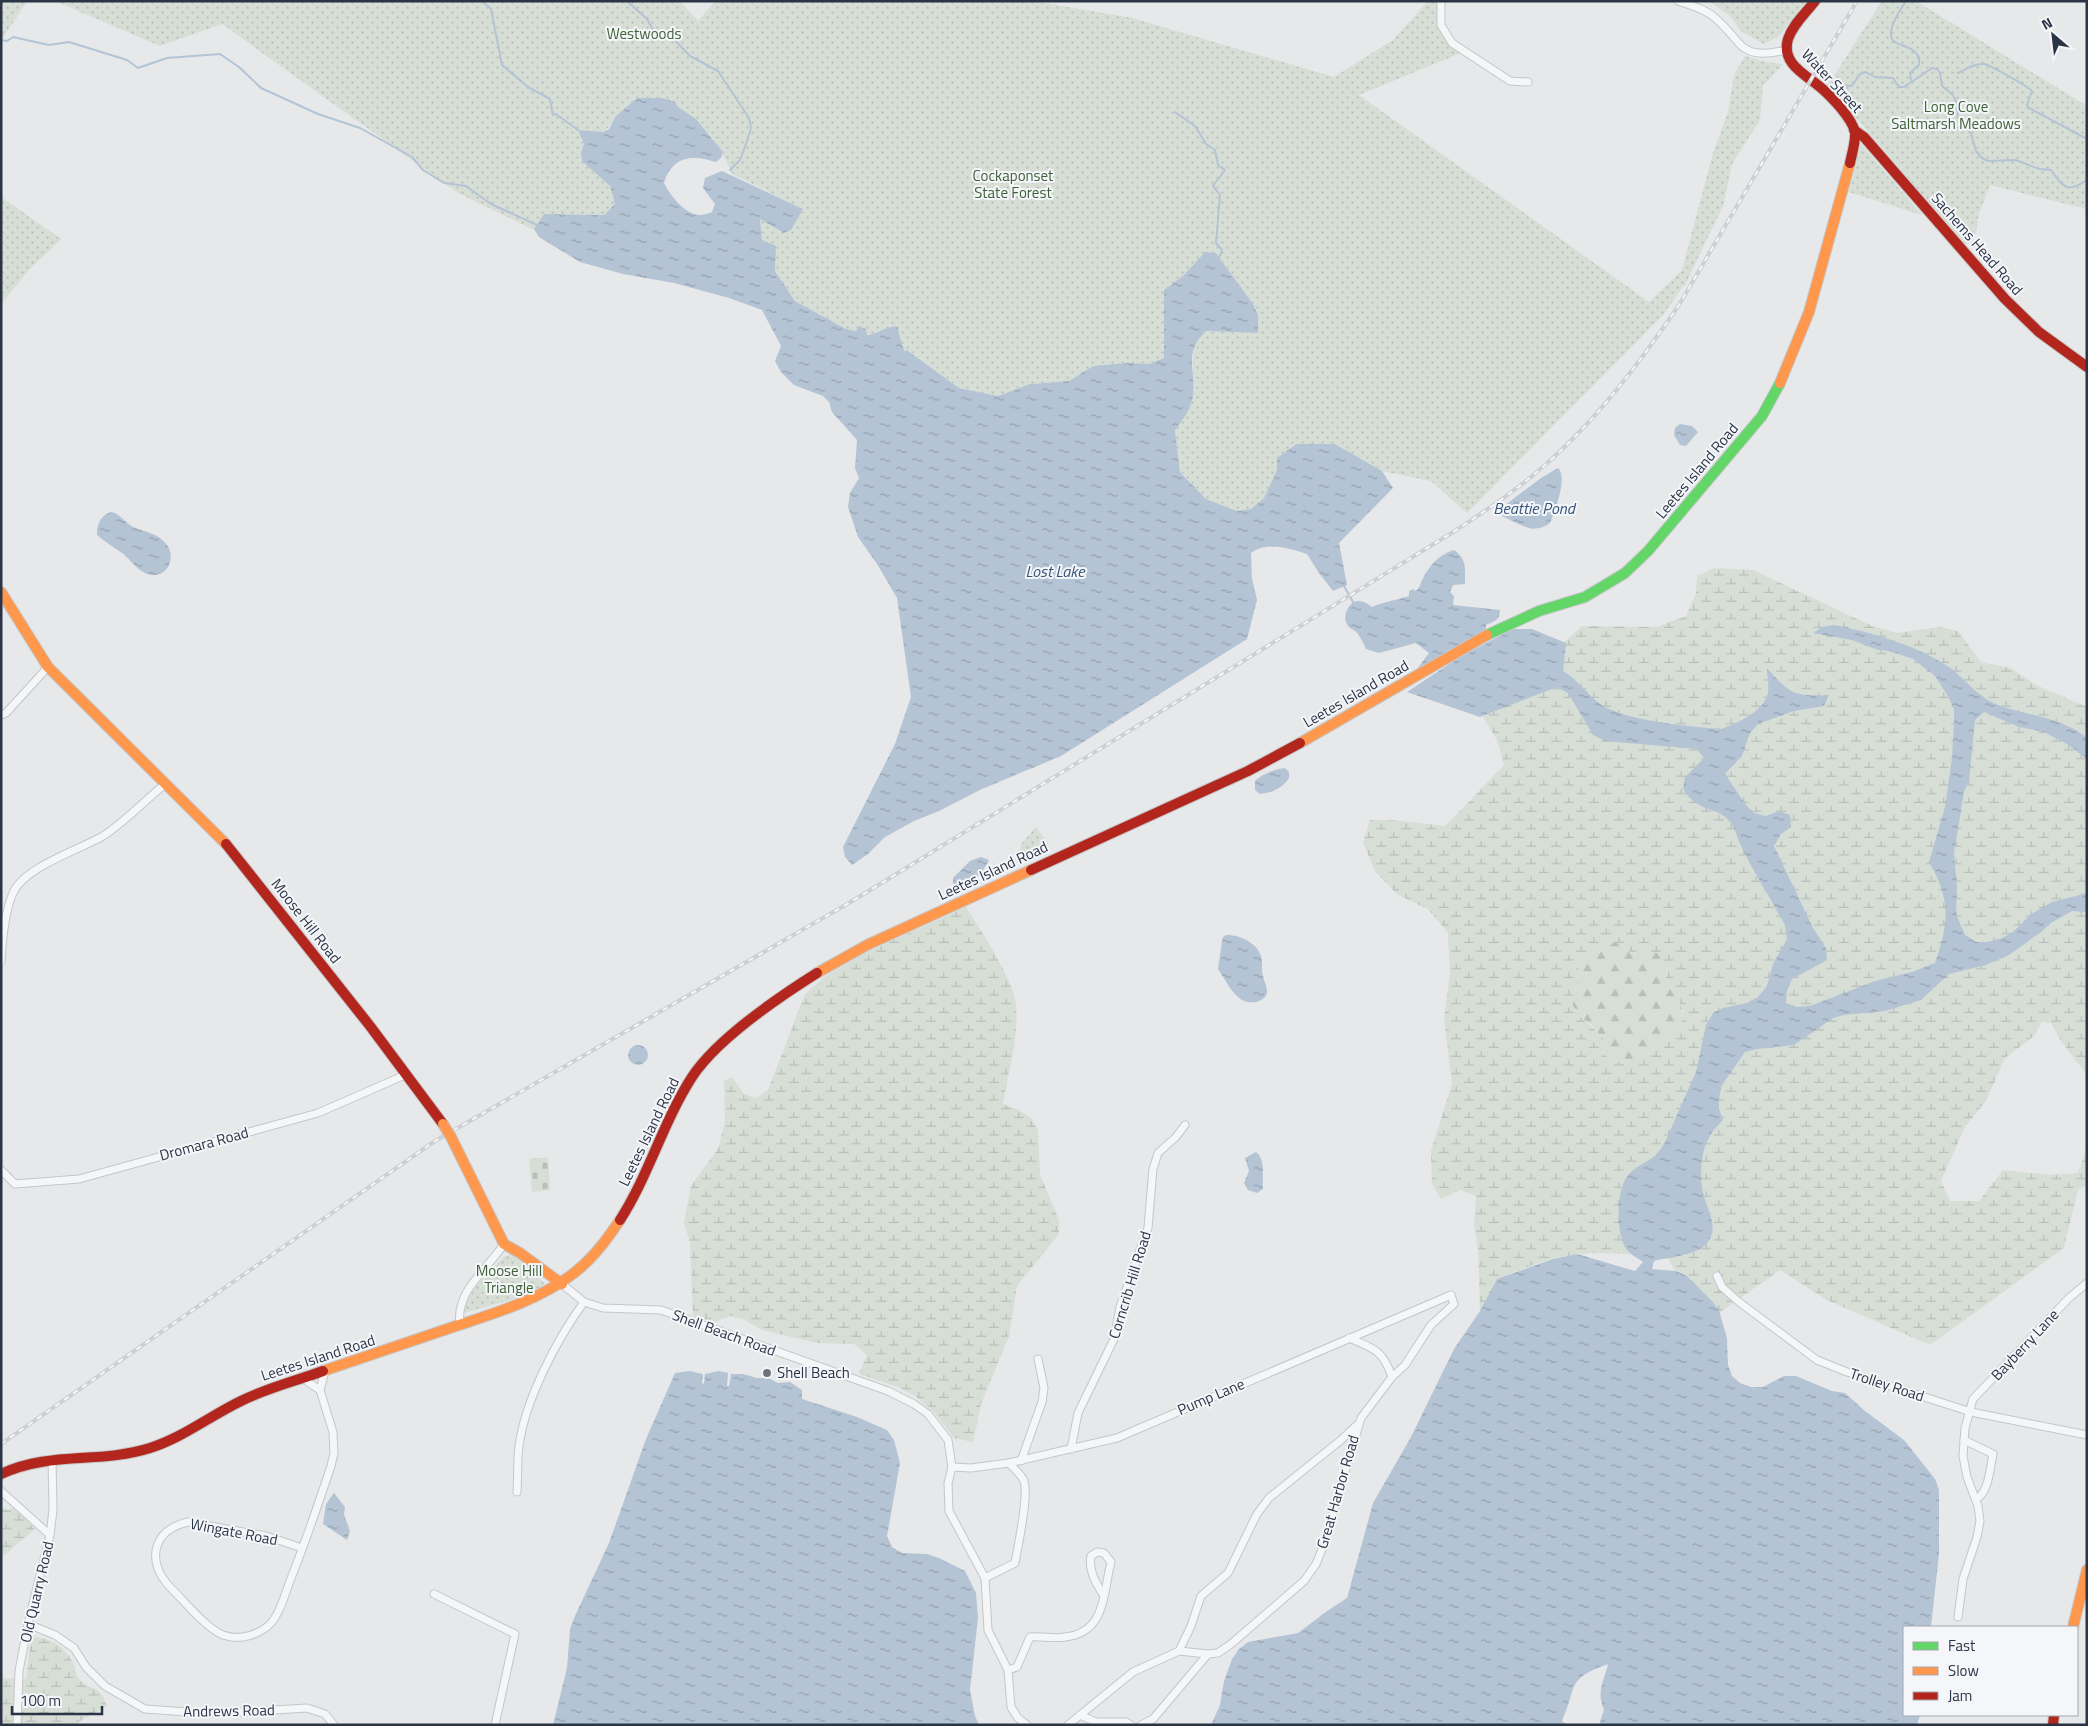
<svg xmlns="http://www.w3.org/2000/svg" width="2088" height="1726" viewBox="0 0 2088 1726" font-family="'Titillium Web',sans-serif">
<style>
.forest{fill:url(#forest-firs)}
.wetland{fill:url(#wetland-marsh);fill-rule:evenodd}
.cemetery{fill:url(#cemetery-stones)}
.park{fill:url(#park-dots)}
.water{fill:url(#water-ripples)}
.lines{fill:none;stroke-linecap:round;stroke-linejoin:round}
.stream{stroke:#b4c4d5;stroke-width:2}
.street-casing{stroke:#c4c6c8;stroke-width:9}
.fast-casing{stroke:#c4c6c8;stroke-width:12}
.slow-casing{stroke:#c4c6c8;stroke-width:12}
.jam-casing{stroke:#c4c6c8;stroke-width:12}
.street{stroke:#f5f6f7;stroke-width:7}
.fast{stroke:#63d668;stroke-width:10}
.slow{stroke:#ff974d;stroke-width:10}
.jam{stroke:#b3261e;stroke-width:10}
.rail-casing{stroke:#cecfd2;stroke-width:4}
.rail{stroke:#f4f6f9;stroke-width:2;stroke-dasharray:5.5;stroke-linecap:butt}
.slow-bridge-casing{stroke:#c4c6c8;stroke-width:12;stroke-linecap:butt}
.slow-bridge{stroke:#ff974d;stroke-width:10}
.poi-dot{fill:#6c737f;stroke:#f4f6f9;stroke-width:2}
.labels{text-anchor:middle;stroke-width:4;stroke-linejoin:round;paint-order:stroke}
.park-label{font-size:15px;fill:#3f6138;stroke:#f4f6f9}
.street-label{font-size:15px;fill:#2b3445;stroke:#f4f6f9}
.poi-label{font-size:15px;fill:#2b3445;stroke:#f4f6f9;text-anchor:start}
.water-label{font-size:16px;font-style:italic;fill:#34527a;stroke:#f4f6f9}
</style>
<defs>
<pattern id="forest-firs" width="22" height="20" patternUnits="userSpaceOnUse" patternTransform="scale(1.25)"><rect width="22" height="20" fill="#d6ded6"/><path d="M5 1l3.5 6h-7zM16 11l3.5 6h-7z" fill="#b8bfb9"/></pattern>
<pattern id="wetland-marsh" width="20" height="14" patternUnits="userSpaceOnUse" patternTransform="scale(1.25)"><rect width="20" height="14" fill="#d6ded6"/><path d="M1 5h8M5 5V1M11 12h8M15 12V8" fill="none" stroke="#b8bfb9"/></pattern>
<pattern id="cemetery-stones" width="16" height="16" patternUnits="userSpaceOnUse" patternTransform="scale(1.25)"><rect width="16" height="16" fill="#d6ded6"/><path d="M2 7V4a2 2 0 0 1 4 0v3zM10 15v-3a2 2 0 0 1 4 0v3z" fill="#b8bfb9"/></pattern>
<pattern id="park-dots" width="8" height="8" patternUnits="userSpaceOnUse" patternTransform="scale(1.25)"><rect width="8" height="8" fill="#d6ded6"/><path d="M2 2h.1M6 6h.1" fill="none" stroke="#b8bfb9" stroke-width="1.8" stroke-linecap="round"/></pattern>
<pattern id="water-ripples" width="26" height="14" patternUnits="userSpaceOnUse" patternTransform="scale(1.25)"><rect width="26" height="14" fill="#b4c4d5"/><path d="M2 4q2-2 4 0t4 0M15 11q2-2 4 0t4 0" fill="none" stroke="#93a0af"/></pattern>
</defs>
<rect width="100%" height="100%" fill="#e6e8ea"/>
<path class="forest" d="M1615 942C1622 945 1627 952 1635 954 1642 955 1655 948 1661 955 1668 962 1665 972 1667 981 1667 985 1671 987 1673 990 1678 996 1682 1006 1683 1015 1683 1034 1644 1061 1627 1063 1618 1064 1613 1060 1605 1057 1601 1049 1601 1037 1596 1030 1586 1018 1576 1019 1571 999L1576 988 1579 965 1596 950 1606 944Z"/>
<g class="wetland">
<path d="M1714 568 1753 570 1872 626 1898 633 1939 627 1958 631 1981 662 2011 668 2036 685 2087 707V1075L2061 1041 2051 1023 2042 1022 2034 1036 2005 1058 1986 1101 1965 1127 1941 1181 1950 1201H1979L2003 1170 2050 1175 2078 1173 2087 1147V1185L2078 1190 2064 1248 1930 1345 1827 1300 1780 1270 1706 1322 1668 1259C1630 1253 1590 1249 1552 1259 1533 1264 1515 1272 1497 1279L1480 1311 1478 1248 1474 1226 1476 1196 1460 1190 1441 1199 1432 1184 1431 1151 1452 1084 1444 1019 1450 973 1448 933 1429 910 1397 894 1375 871 1363 843 1370 820H1392L1445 826C1466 806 1484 785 1504 765L1497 740 1483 717 1582 626 1657 627 1686 616 1696 593 1697 576ZM1615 942C1622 945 1626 951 1633 953 1654 959 1657 940 1667 971 1662 983 1680 996 1683 1012 1686 1034 1643 1061 1625 1063 1616 1063 1607 1059 1602 1052L1604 1040C1594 1025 1575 1019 1571 999L1576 988 1579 965 1596 950 1606 944Z"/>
<path d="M966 907C980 930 1015 981 1016 1006 1019 1038 1008 1072 1003 1104L1019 1110 1031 1118 1038 1130 1040 1175 1059 1220V1234L1017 1286 1009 1336 981 1404 973 1442 954 1438 932 1410 915 1396 898 1387 859 1374 867 1355 854 1344 817 1343 762 1330 743 1319 730 1316 715 1322 693 1317 690 1242 684 1223 691 1186 718 1149 725 1121 724 1081 732 1077 744 1094 756 1098 768 1090 805 994 826 976 863 954Z"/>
<polygon points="1,1506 7,1510 15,1508 35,1529 1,1558"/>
<path d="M34 1637C51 1638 67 1648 74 1665 75 1669 76 1676 80 1680 93 1693 98 1682 107 1706L73 1725H1V1678L26 1679 31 1639Z"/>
</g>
<polygon class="cemetery" points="548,1157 550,1190 532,1192 529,1159"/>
<g class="park">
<polygon points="1,1 27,1 1,41"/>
<path d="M55 1H680L698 21 715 1H1034L1132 18 1334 77 1393 40 1428 1H1440C1439 28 1439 35 1461 53L1359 95 1649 302 1682 270 1713 153 1728 112 1734 75 1745 56 1766 62 1783 64 1763 86 1760 120 1732 164 1723 206 1684 287V285L1664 314 1467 513 1431 481 1382 471 1335 444H1295L1277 458V470L1264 498 1251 509 1237 511 1206 499 1180 471 1175 430C1183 419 1192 409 1193 395 1196 368 1185 353 1206 331L1258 333 1253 304 1216 253 1199 258 1184 275 1164 290V358L1150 364 1127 363 1093 366 1069 381 1030 384 998 396 959 388 908 350 904 351 879 330 873 335 846 329 795 301 775 271 776 246 762 241 760 219 803 209 732 174C720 144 705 125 678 107L616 116C605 137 599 132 578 131L584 144 581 152 610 186 615 204 604 215 544 214 534 230 458 193 222 24 160 46Z"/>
<polygon points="1710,1 1807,1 1779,36 1764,44 1741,31 1732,18"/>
<polygon points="1882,1 1916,1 2087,106 2087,209 1990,185 1979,214 1976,232 1971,242 1965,244 1828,85"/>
<polygon points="1861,144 1922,215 1849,192"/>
<polygon points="1,197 61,239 28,271 1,304"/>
<polygon points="1036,827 1049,845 1015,861 1022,843"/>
<polygon points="509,1255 514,1255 546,1285 511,1300 460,1314 478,1283 504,1257"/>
</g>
<g class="water">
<path d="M637 98H662L675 102 678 107 696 119 723 152 721 158 716 162C692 154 672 156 664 183 670 195 685 215 700 215 704 215 709 213 712 212L715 204 703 188 705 178 722 171 803 209 791 230 784 233 760 219 762 240 776 246 775 271 795 301 846 329 856 331 859 326 866 329 867 335C875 335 884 327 897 326L904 351 907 350 959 388 998 396 1030 384 1069 381 1093 366 1127 363 1150 364 1164 358V290L1184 275 1205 252 1216 253 1253 304 1258 315V333L1206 331C1183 354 1196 367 1193 395 1192 409 1183 419 1175 430L1180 472 1206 499 1237 511 1251 509 1264 498 1277 470V458L1296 444H1335L1382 471 1393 488 1339 543 1347 585 1333 591 1319 573 1307 554C1289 548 1267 541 1251 553L1252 579 1257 600 1247 639 1061 756 982 789 939 811 914 821 885 837 868 854 852 865 845 857 843 847 895 744 911 697 897 598 877 564 858 537 848 507 850 493 859 478 855 468 857 440 832 412 829 402 823 396 794 385 781 372 775 361 781 346 762 310 729 298 674 283 623 274 580 262 539 237 534 229 544 214 604 215 615 204 610 186 582 161 581 152 584 144 578 130 603 132 609 129 616 116Z"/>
<polygon points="1680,424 1692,426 1698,432 1686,446 1680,445 1674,435 1675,428"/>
<path d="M1558 468C1568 477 1555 511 1550 523 1533 536 1518 523 1502 516L1500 509 1541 478Z"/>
<path d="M111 512C120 513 125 523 133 527 145 532 158 533 167 545 178 560 164 582 145 573 136 569 130 559 122 553 114 547 105 542 97 535 96 525 102 514 111 512Z"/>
<path d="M1454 550C1467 559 1465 569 1465 584L1453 585 1450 592 1454 596 1453 605 1500 610C1500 620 1495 621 1486 625V629L1417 669 1429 653 1416 643 1379 653 1366 649C1364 644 1361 639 1358 634 1356 630 1352 630 1349 627 1342 620 1346 606 1354 602 1360 599 1367 603 1372 607 1382 602 1397 600 1409 596V591L1413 589 1416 591C1420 587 1420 585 1422 580 1430 565 1438 555 1454 550Z"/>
<path d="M1834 625C1871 632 1918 646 1949 667 1965 679 1979 698 1998 705 2028 716 2061 717 2087 738V759L2067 744 2044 732 2019 727 1984 712 1975 720 1969 781 1964 792 1954 853 1957 888 1956 914 1965 935 1976 942H1988L2002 938 2013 932 2031 914 2052 902 2087 893V912L2072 911 2051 923 2041 932 2009 955 1986 965 1949 974 1921 1000 1885 1011 1844 1015 1833 1018 1794 1045 1757 1049 1745 1052 1722 1085 1719 1097V1109L1723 1120C1718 1125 1712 1131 1709 1138 1701 1151 1700 1172 1702 1187 1704 1207 1723 1228 1705 1245 1694 1256 1668 1257 1654 1261L1652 1269 1676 1271 1687 1276 1712 1301 1719 1310 1727 1339 1728 1365 1732 1376 1740 1383 1751 1387H1763L1784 1376H1796L1832 1391 1845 1393 1865 1411 1904 1440 1935 1479 1939 1490V1554L1931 1627H1904V1715H1920L1917 1725H1599L1604 1710C1596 1690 1604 1682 1608 1664 1565 1680 1578 1685 1562 1721L1567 1725H1211L1220 1705 1224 1681 1232 1659 1239 1649 1248 1642 1298 1633 1327 1611 1347 1598 1373 1503 1411 1437 1454 1349 1480 1311 1497 1279 1553 1259 1577 1254 1635 1271 1643 1262C1638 1258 1631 1255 1627 1250 1615 1234 1615 1186 1631 1172 1646 1159 1653 1163 1665 1142L1696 1072 1706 1025 1713 1013 1723 1008 1747 1003 1758 997 1767 986 1773 964 1787 939 1785 925C1771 900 1755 874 1742 848 1738 840 1736 830 1731 823 1718 805 1699 815 1683 789L1685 777 1704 758 1697 749 1605 741 1593 735 1568 693 1557 687 1480 717 1407 692 1457 659 1512 629H1532L1566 643 1563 671C1578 680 1587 694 1600 704 1621 720 1692 727 1721 729 1736 724 1762 712 1767 696 1770 688 1767 676 1767 668 1791 695 1794 696 1829 695L1824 706 1794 711 1758 724 1750 733 1742 756 1725 774 1746 805 1754 813 1766 816 1779 811 1790 815 1791 827 1781 834 1774 846 1813 928 1826 948 1827 960 1792 979 1787 991 1786 1003 1797 1007 1810 1006 1875 981 1912 972 1935 963C1949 923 1951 899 1929 862L1945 807 1952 758 1954 722V709L1949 698 1935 676 1913 659 1889 651 1878 650 1852 640 1813 633 1822 627Z"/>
<path d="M1285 768 1289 772V778C1283 788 1271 793 1260 794L1255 790V781C1262 774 1275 769 1285 768Z"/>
<path d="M981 857 989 860 988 862C982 873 967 893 953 886V878L970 861Z"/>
<path d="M1226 935C1240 935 1256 942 1261 956 1263 963 1261 970 1263 976 1264 981 1267 986 1267 991 1267 1002 1250 1005 1242 1000 1231 993 1225 979 1218 969L1222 941 1223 937Z"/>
<circle cx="638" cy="1055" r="10"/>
<path d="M1256 1152C1266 1160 1262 1176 1263 1189L1257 1193 1248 1190 1244 1183 1249 1171 1245 1158Z"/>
<polygon points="689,1371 703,1374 702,1383 704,1384 705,1374 719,1371 728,1373 727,1386 729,1386 731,1374 743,1374 757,1378 768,1378 778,1383 790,1382 802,1390 802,1399 857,1417 887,1430 894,1440 900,1463 887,1536 892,1547 902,1553 927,1554 939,1558 965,1571 976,1593 978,1618 970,1690 975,1716 979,1725 553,1725 567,1668 570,1629 575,1616 609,1543 646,1439 675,1373"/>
<polygon points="334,1493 345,1507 344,1515 350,1531 347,1540 323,1524 326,1504"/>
</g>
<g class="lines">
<g class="stream">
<polyline points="482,1 491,9 502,65 528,87 550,99 553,115 556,114 578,130"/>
<polyline points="627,1 647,19 655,33 669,34 690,56 718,71 749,118 751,128 747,141 740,160 730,170"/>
<path d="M1906 1C1901 9 1883 34 1895 42 1905 48 1911 45 1919 57V65L1910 73 1911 80"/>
<polyline points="1,40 7,41 13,37 49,45 69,42 127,60 138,68 167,58 220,54 239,67 261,88 318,114 360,128 412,157 423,170 444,183 466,186 491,204 537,225"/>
<path d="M1958 73C1966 69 1975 63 1984 64 1990 65 2027 86 2032 91L2027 105 2029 108 2087 139"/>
<path d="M1843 85 1852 86 1860 74 1866 72 1875 77 1893 78 1899 87H1904L1932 68 1937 69 1940 73 1942 86 1952 94 1956 101 1958 117 1971 134 1976 151 1982 158 1988 161 2016 160 2039 169 2051 170C2063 187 2067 194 2087 180"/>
<polyline points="1175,112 1195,126 1206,144 1215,150 1218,165 1225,170 1213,186 1220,195 1216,243 1222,250 1219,258"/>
<polyline points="1344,586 1353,602"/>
</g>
<g class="street-casing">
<g id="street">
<polyline points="1441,1 1441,25 1452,43 1510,81 1528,82"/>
<path d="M1678 1C1690 5 1705 9 1714 17 1745 43 1737 61 1787 50"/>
<polyline points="1,715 6,713 48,667"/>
<path d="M1 962C2 942 5 911 13 893 24 867 79 850 103 836 122 824 147 799 165 784"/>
<polyline points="1,1170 15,1184 79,1179 318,1113 405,1075"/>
<polyline points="1717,1276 1722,1287 1739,1302 1817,1360 1847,1372 1971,1412 2087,1435"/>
<polyline points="562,1284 584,1302 603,1308 661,1310 678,1316 888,1391 914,1404 928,1414 948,1440 952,1467 948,1483 949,1511 985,1578 988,1630 1008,1670 1011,1707 1018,1718 1027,1725"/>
<path d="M460 1325C455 1291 487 1270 504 1244"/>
<path d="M1349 1338C1373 1348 1383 1350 1392 1377"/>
<polyline points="305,1378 309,1383 320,1390"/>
<path d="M1964 1440 1993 1454C1990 1467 1989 1493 1976 1499"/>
<polyline points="1071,1449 1078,1413 1114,1339 1120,1307 1148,1228 1153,1169 1158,1153 1176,1137 1185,1125"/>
<polyline points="1021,1461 1042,1402 1044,1388 1038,1359"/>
<polyline points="952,1467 971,1468 1009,1463 1117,1438 1451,1295 1454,1304 1431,1325 1405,1365 1392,1377 1361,1418 1323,1547 1316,1564 1304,1581 1231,1644 1218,1653 1208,1654 1153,1719 1141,1725"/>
<polyline points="1,1491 50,1535"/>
<path d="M517 1492C518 1477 517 1461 519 1446 525 1400 557 1339 584 1302"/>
<path d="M302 1548 266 1536 188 1522C152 1530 146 1562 170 1587 184 1601 206 1628 223 1635 240 1641 260 1635 272 1622 281 1611 285 1594 290 1581 305 1543 318 1505 331 1466L334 1453 333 1432 320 1390 325 1371"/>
<path d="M985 1578 1015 1563C1018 1545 1029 1496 1024 1481 1021 1474 1014 1469 1009 1463"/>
<polyline points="434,1594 515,1634 495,1725"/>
<polyline points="1958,1617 1963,1579 1977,1537 1980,1521 1978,1506 1967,1477 1963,1456 1965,1428 1973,1399 2069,1298 2087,1283"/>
<polyline points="28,1624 55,1635 74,1648 86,1667 105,1686 145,1709 201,1713 227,1713 307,1708 325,1714 334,1725"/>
<polyline points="1179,1651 1191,1626 1201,1596 1228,1573 1257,1514 1269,1498 1341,1440 1358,1424"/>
<polyline points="1179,1651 1208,1654"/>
<path d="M1008 1670 1017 1667 1030 1637C1042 1636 1053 1639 1065 1637 1106 1633 1103 1593 1111 1562L1104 1553 1097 1552 1091 1556C1088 1571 1097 1585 1104 1596"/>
<polyline points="1080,1715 1096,1722"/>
<polyline points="17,1725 19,1671 28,1624 50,1535 53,1510 52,1459"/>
<polyline points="1068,1725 1133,1672 1179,1651"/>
<polyline points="1096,1725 1096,1722 1126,1722 1131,1725"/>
</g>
</g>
<g class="fast-casing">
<polyline id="fast" points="1487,635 1539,611 1585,597 1625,573 1648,551 1762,416 1780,383"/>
</g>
<g class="slow-casing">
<g id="slow">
<polyline points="1780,383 1809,312 1850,163"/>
<polyline points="1,592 48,667 226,844"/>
<polyline points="1300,743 1487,635"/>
<polyline points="817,973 867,945 1031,870"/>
<polyline points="451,1137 504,1244 520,1253 562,1284"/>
<path d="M323 1371C367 1356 412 1341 456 1326 495 1313 536 1301 570 1276 591 1261 606 1241 620 1220"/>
<polyline points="2073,1627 2087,1570"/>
</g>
</g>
<g class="jam-casing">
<g id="jam">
<path d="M1815 1C1806 13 1793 24 1788 39 1781 63 1804 74 1819 86 1830 95 1852 118 1855 132 1856 141 1852 153 1850 163"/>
<polyline points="1854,130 1864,137 2005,299 2039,332 2087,367"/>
<polyline points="226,844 370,1026 443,1124"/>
<polyline points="1031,870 1248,771 1300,743"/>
<path d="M620 1220C649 1175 663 1122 692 1077 717 1039 779 997 817 973"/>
<path d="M1 1474C51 1451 99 1464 150 1448 182 1438 210 1416 241 1401 267 1388 296 1381 323 1371"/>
<polyline points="2053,1725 2054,1715"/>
</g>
</g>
<use href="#street" class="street"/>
<use href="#fast" class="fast"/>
<use href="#slow" class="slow"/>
<use href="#jam" class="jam"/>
<g class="rail-casing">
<path id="rail" d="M1 1444 435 1141 849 903 1450 534C1478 516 1505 498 1531 477 1590 429 1636 368 1679 305L1857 1"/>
</g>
<use href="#rail" class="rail"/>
<g class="slow-bridge-casing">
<polyline id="slow-bridge" points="443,1124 451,1137"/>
</g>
<use href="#slow-bridge" class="slow-bridge"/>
</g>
<circle class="poi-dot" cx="767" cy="1373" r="5"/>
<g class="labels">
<g class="park-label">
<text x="644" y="39">Westwoods</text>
<text x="1956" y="112">Long Cove<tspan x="1956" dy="17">Saltmarsh Meadows</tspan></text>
<text x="1013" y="181">Cockaponset<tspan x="1013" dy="17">State Forest</tspan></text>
<text x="509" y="1276">Moose Hill<tspan x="509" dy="17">Triangle</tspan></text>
</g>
<g class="street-label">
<text transform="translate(1832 81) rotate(47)" y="5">Water Street</text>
<text transform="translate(1977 244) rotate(49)" y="5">Sachems Head Road</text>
<text transform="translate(1697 471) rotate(-50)" y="5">Leetes Island Road</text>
<text transform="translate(1356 694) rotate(-30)" y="5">Leetes Island Road</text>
<text transform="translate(993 871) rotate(-25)" y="5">Leetes Island Road</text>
<text transform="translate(306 921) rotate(52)" y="5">Moose Hill Road</text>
<text transform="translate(649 1132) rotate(-64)" y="5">Leetes Island Road</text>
<text transform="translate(204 1144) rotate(-15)" y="5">Dromara Road</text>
<text transform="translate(1130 1285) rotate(-73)" y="5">Corncrib Hill Road</text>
<text transform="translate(724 1333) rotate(20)" y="5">Shell Beach Road</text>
<text transform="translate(2025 1345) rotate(-47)" y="5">Bayberry Lane</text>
<text transform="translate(318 1358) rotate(-18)" y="5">Leetes Island Road</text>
<text transform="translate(1887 1385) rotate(18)" y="5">Trolley Road</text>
<text transform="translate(1211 1397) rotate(-23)" y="5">Pump Lane</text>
<text transform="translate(1338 1492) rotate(-74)" y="5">Great Harbor Road</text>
<text transform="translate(234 1532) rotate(11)" y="5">Wingate Road</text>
<text transform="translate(37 1592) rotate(-77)" y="5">Old Quarry Road</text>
<text transform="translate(229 1711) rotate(-1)" y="5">Andrews Road</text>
</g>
<g class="poi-label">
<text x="777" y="1378">Shell Beach</text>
</g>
<g class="water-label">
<text x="1534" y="514">Beattie Pond</text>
<text x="1055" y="577">Lost Lake</text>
</g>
</g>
<rect width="2088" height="1726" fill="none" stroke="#2b3445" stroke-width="5"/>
<rect x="1903" y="1626" width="175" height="90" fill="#f4f6f9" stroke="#a4a8b1"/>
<rect x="1913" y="1642" width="25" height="8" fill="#63d668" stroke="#a4a8b1"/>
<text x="1948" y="1651" font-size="15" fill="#2b3445">Fast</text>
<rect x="1913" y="1667" width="25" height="8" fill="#ff974d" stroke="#a4a8b1"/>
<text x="1948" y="1676" font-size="15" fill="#2b3445">Slow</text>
<rect x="1913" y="1692" width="25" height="8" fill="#b3261e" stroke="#a4a8b1"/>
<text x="1948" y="1701" font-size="15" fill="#2b3445">Jam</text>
<g transform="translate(2053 35) rotate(332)" stroke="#f4f6f9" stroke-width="4" paint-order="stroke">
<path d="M0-4L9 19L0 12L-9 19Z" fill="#2b3445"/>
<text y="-8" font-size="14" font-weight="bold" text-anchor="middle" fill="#2b3445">N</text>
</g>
<path d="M12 1706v8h90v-8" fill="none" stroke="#2b3445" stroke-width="2.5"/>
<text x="20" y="1706" font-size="15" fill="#2b3445" stroke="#f4f6f9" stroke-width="4" paint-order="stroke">100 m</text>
</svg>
